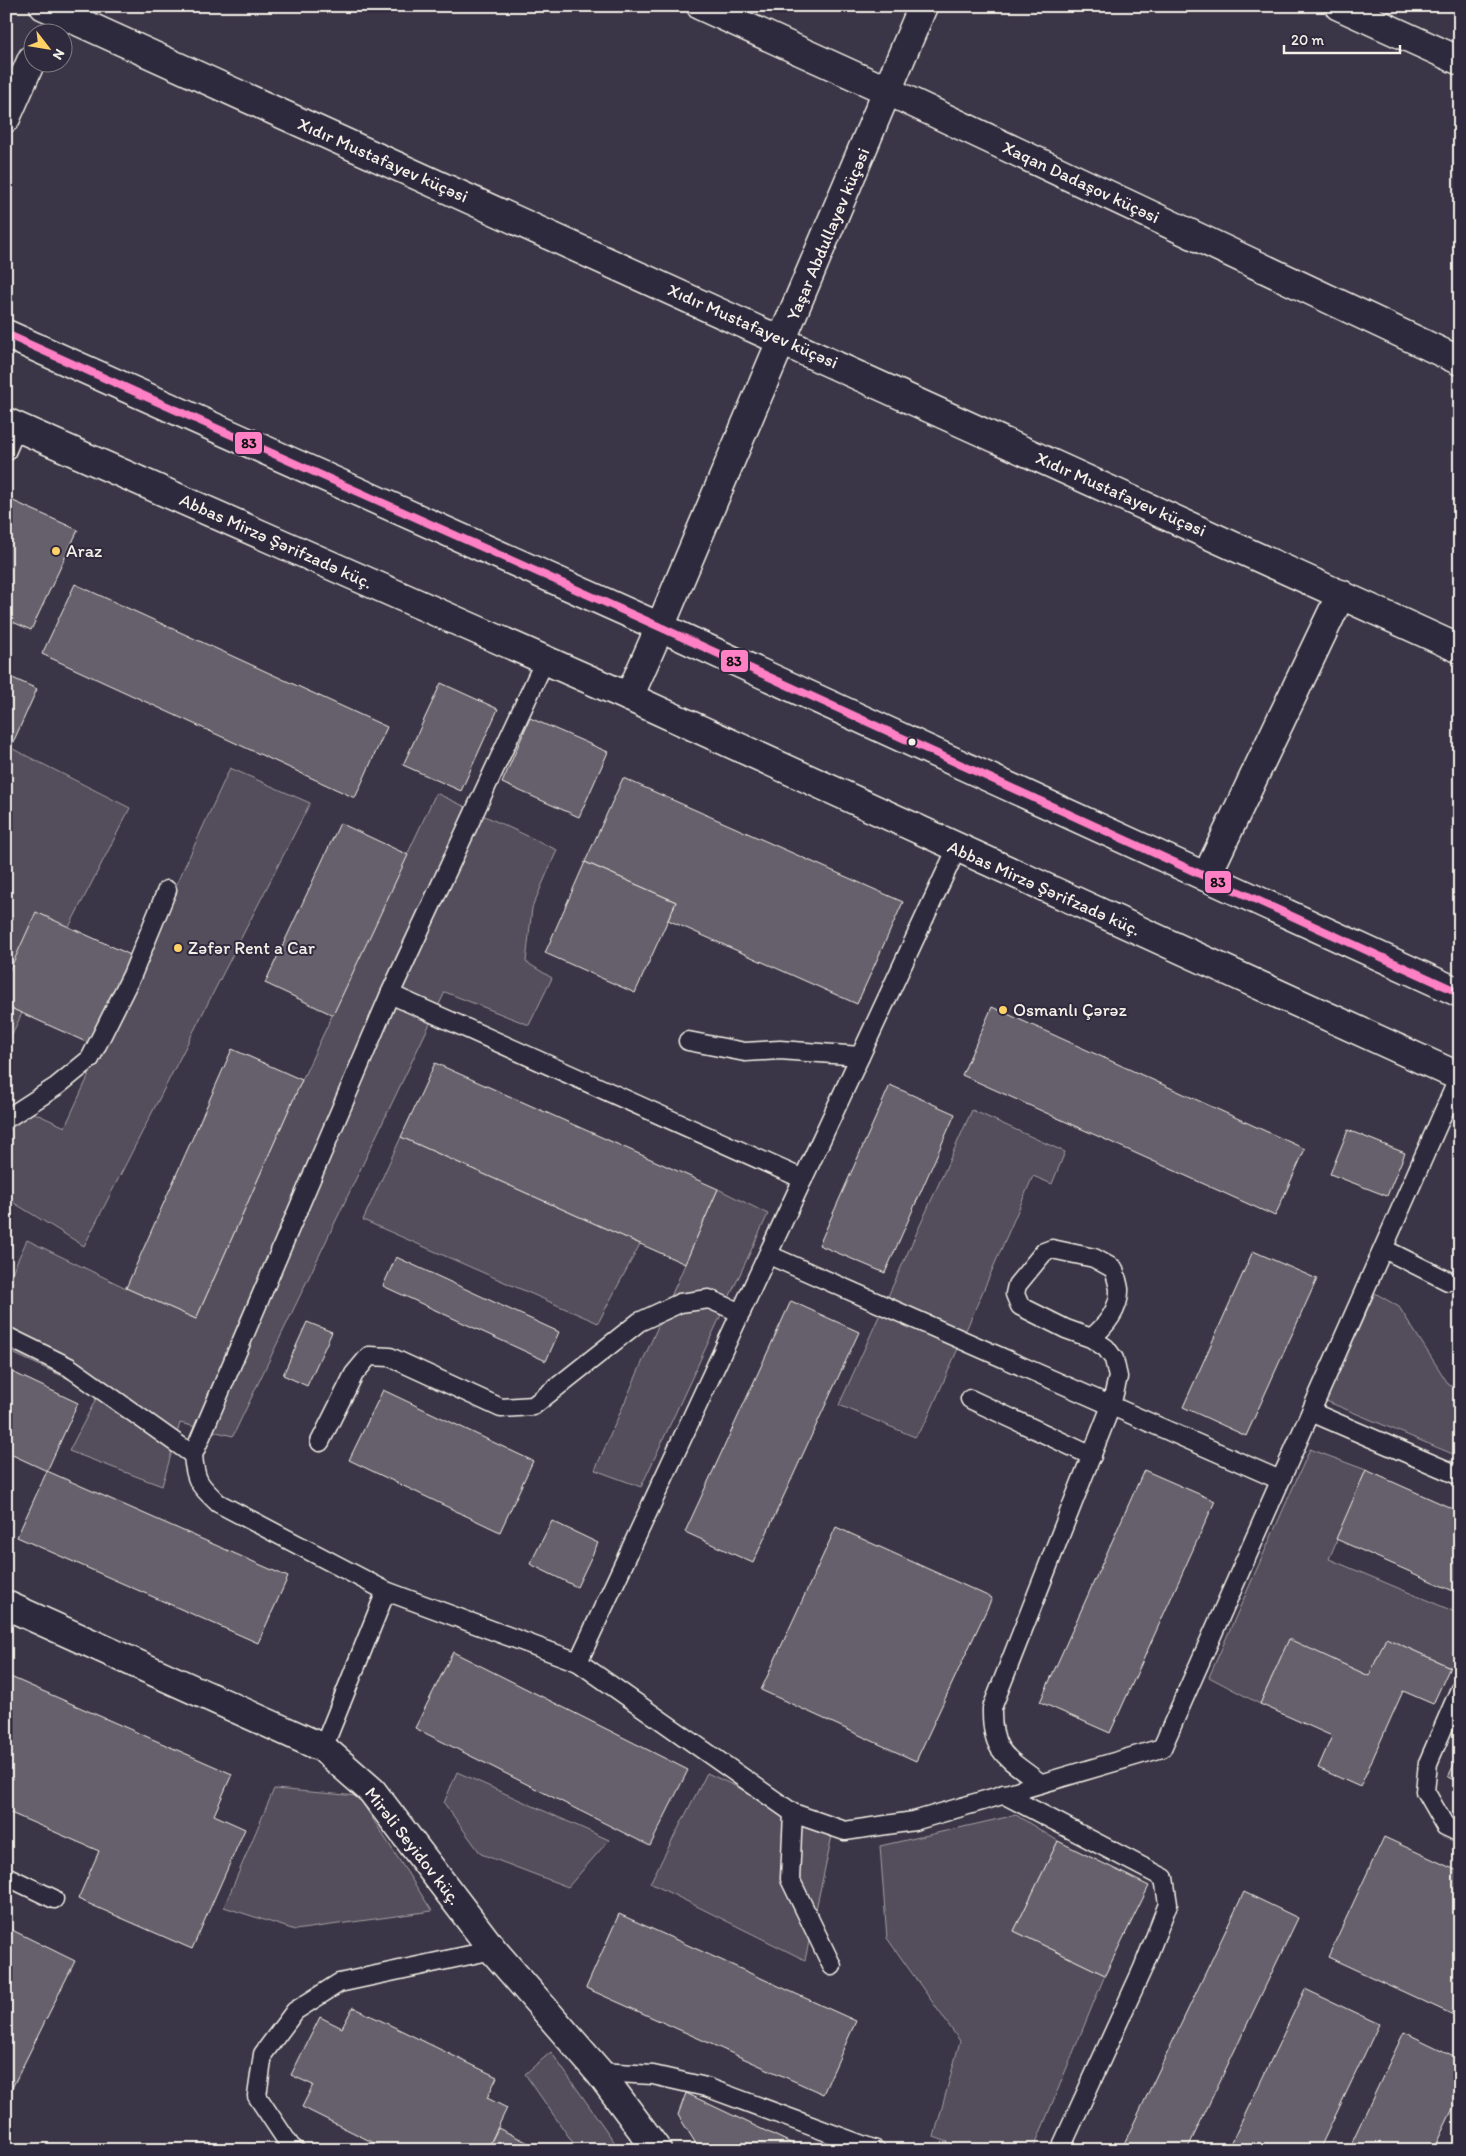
<svg xmlns="http://www.w3.org/2000/svg" width="1466" height="2156" viewBox="0 0 1466 2156" font-family="Itim,sans-serif">
<style>
.green{fill:#534e5c;stroke:#a4a0a2}
.building{fill:#65616c;stroke:#f4f1e8}
.lines{fill:none;stroke-linecap:round;stroke-linejoin:round}
.service-casing{stroke:#f4f1e8;stroke-width:21}
.minor-casing{stroke:#f4f1e8;stroke-width:31}
.secondary-casing{stroke:#f4f1e8;stroke-width:31}
.service{stroke:#2f2a3d;stroke-width:18}
.minor{stroke:#2f2a3d;stroke-width:28}
.secondary{stroke:#2f2a3d;stroke-width:28}
.bus-1-casing{stroke:#2f2a3d;stroke-width:11}
.bus-1{stroke:#ff80c5;stroke-width:8}
.poi-dot{fill:#ffd166;stroke:#2f2a3d;stroke-width:2}
.bus-dot{fill:#f4f1e8;stroke:#2f2a3d;stroke-width:2}
.labels{text-anchor:middle;stroke-width:4;stroke-linejoin:round;paint-order:stroke}
.street-label{font-size:18px;fill:#f4f1e8;stroke:#2f2a3d}
.poi-label{font-size:18px;fill:#f4f1e8;stroke:#2f2a3d;text-anchor:start}
.line-badge{stroke:#2f2a3d;stroke-width:2}
.pale-badge-label{font-size:14px;text-anchor:middle;font-weight:bold;fill:#111}
</style>
<rect width="100%" height="100%" fill="#3b3647"/>
<filter id="ink" filterUnits="userSpaceOnUse"><feTurbulence type="fractalNoise" baseFrequency=".02" numOctaves="2"/><feDisplacementMap in="SourceGraphic" scale="10" xChannelSelector="R" yChannelSelector="G"/><feConvolveMatrix kernelMatrix="1 2 1 2 8 2 1 2 1" color-interpolation-filters="sRGB"/></filter>
<g filter="url(#ink)">
<g class="green">
<polygon points="11,748 130,808 69,927 6,978 6,758"/>
<polygon points="230,768 310,803 84,1246 6,1198 6,1138 21,1107 65,1127"/>
<polygon points="436,793 557,850 532,908 526,962 552,978 529,1025 445,992 233,1436 180,1423 162,1486 69,1451 99,1393 6,1350 6,1285 27,1240 126,1288 196,1319 302,1080"/>
<polygon points="6,1006 22,1013 6,1047"/>
<polygon points="972,1110 1065,1152 1052,1184 1033,1176 926,1422 915,1437 839,1405"/>
<polygon points="401,1137 640,1244 598,1323 363,1220"/>
<polygon points="718,1189 768,1214 641,1487 595,1470"/>
<polygon points="1375,1293 1399,1307 1449,1385 1460,1390 1460,1457 1326,1401"/>
<polygon points="1310,1449 1366,1470 1329,1559 1460,1614 1460,1671 1387,1639 1369,1676 1289,1640 1260,1704 1209,1677"/>
<polygon points="457,1772 609,1840 568,1887 481,1854 444,1803"/>
<polygon points="707,1773 833,1831 805,1960 650,1883"/>
<polygon points="274,1789 358,1796 432,1911 295,1930 224,1907"/>
<polygon points="1016,1815 1058,1841 1014,1931 1105,1975 1033,2150 969,2150 934,2137 960,2041 887,1938 880,1846"/>
<polygon points="551,2052 620,2150 578,2150 525,2074"/>
</g>
<g class="building">
<polygon points="11,500 78,530 31,630 6,619 6,510"/>
<polygon points="75,584 387,727 355,798 42,654"/>
<polygon points="6,675 37,689 6,758"/>
<polygon points="441,683 498,709 461,791 403,765"/>
<polygon points="530,718 608,752 579,817 502,783"/>
<polygon points="623,778 903,902 857,1004 668,920 676,902 585,862"/>
<polygon points="340,823 408,855 333,1015 265,983"/>
<polygon points="585,862 676,902 635,993 545,953"/>
<polygon points="36,912 135,957 95,1046 6,1006 6,978"/>
<polygon points="992,1007 1305,1149 1275,1216 962,1075"/>
<polygon points="232,1049 302,1080 196,1319 126,1288"/>
<polygon points="435,1063 718,1189 685,1264 401,1137"/>
<polygon points="890,1085 955,1114 885,1273 819,1245"/>
<polygon points="1348,1130 1405,1153 1387,1196 1330,1174"/>
<polygon points="1253,1251 1317,1279 1246,1436 1183,1407"/>
<polygon points="396,1257 559,1332 546,1361 383,1286"/>
<polygon points="791,1301 859,1332 753,1563 685,1532"/>
<polygon points="307,1322 332,1332 307,1386 283,1375"/>
<polygon points="6,1369 78,1403 47,1471 6,1452"/>
<polygon points="383,1390 533,1461 500,1532 349,1460"/>
<polygon points="1144,1470 1215,1501 1110,1733 1040,1702"/>
<polygon points="1366,1470 1460,1512 1460,1594 1336,1539"/>
<polygon points="47,1471 288,1577 258,1643 17,1537"/>
<polygon points="552,1521 598,1543 577,1587 530,1564"/>
<polygon points="836,1527 992,1598 916,1761 761,1690"/>
<polygon points="1386,1638 1450,1667 1433,1704 1403,1691 1360,1787 1318,1768 1332,1736 1260,1704 1289,1639 1369,1676"/>
<polygon points="453,1652 688,1770 650,1846 415,1728"/>
<polygon points="6,1675 232,1774 214,1815 245,1829 192,1949 78,1899 99,1851 6,1811"/>
<polygon points="1460,1752 1460,1783 1448,1777"/>
<polygon points="1384,1837 1460,1872 1460,2018 1328,1957"/>
<polygon points="1058,1841 1149,1886 1105,1975 1014,1931"/>
<polygon points="1244,1892 1298,1918 1187,2150 1121,2150"/>
<polygon points="619,1914 856,2021 823,2094 586,1988"/>
<polygon points="6,1927 75,1961 6,2100"/>
<polygon points="1305,1989 1379,2024 1319,2150 1228,2150"/>
<polygon points="353,2007 497,2077 487,2098 507,2108 487,2150 388,2150 302,2107 313,2085 291,2075 320,2017 342,2028"/>
<polygon points="1404,2032 1460,2059 1460,2094 1433,2150 1348,2150"/>
<polygon points="686,2093 795,2145 792,2150 700,2150 678,2115"/>
<polygon points="498,2128 543,2150 487,2150"/>
</g>
<g class="lines">
<g class="service-casing">
<g id="service">
<polyline points="6,452 17,427"/>
<path d="M545 660 390 994 193 1455C195 1481 199 1485 218 1503L386 1591 578 1662 793 1813 845 1831 914 1821 1162 1748 1459 1077"/>
<polyline points="390,994 803,1179"/>
<polyline points="688,1041 745,1052 780,1050 860,1056"/>
<polyline points="6,1119 57,1086 90,1059 132,975 167,890"/>
<polyline points="1384,1249 1448,1281"/>
<polyline points="769,1255 1280,1480"/>
<polyline points="6,1336 69,1367 193,1455"/>
<polyline points="970,1399 1092,1456"/>
<polyline points="1311,1412 1460,1476"/>
<polyline points="320,1442 354,1374 369,1356 390,1357 501,1408 533,1406 639,1322 680,1303 709,1299 741,1313"/>
<polyline points="578,1662 957,848"/>
<polyline points="1460,1689 1428,1763 1425,1791 1445,1826 1460,1833"/>
<polyline points="323,1748 386,1591"/>
<path d="M1040 1783C1007 1757 991 1754 992 1708L1111 1406 1118 1377 1114 1359 1106 1348 1091 1338 1066 1329 1020 1306 1015 1294 1017 1285 1044 1252 1052 1249 1094 1258 1114 1269C1116 1276 1118 1283 1119 1289 1120 1309 1105 1327 1091 1338"/>
<polyline points="1003,1794 1164,1878 1168,1904 1143,1968 1060,2150"/>
<polyline points="793,1813 790,1879 832,1966"/>
<polyline points="6,1876 54,1899"/>
<polyline points="599,2072 653,2075 706,2087 876,2150"/>
<polyline points="295,2150 291,2147 257,2096 263,2054 295,2011 339,1983 493,1950"/>
</g>
</g>
<g class="minor-casing">
<g id="minor">
<polyline points="44,6 1460,649"/>
<polyline points="701,6 888,91 1460,361"/>
<polyline points="1339,6 1460,61"/>
<polyline points="6,118 32,59"/>
<polyline points="660,627 923,6"/>
<polyline points="1206,877 1341,594"/>
<polyline points="6,1605 323,1748 372,1791 493,1950 599,2072 657,2150"/>
</g>
</g>
<g class="secondary-casing">
<g id="secondary">
<polyline points="6,334 660,627 1460,993"/>
<polyline points="6,422 629,697 1460,1077"/>
<polyline points="629,697 660,627"/>
</g>
</g>
<use href="#service" class="service"/>
<use href="#minor" class="minor"/>
<use href="#secondary" class="secondary"/>
<g class="bus-1-casing">
<polyline id="bus-1" points="6,334 660,627 1460,993"/>
</g>
<use href="#bus-1" class="bus-1"/>
</g>
</g>
<g class="poi-dot">
<circle cx="56" cy="551" r="5"/>
<circle cx="178" cy="948" r="5"/>
<circle cx="1003" cy="1010" r="5"/>
</g>
<circle class="bus-dot" cx="912" cy="742" r="4.5"/>
<g class="labels">
<g class="street-label">
<text transform="translate(383 160) rotate(24)" y="6">Xıdır Mustafayev küçəsi</text>
<text transform="translate(1081 182) rotate(25)" y="6">Xaqan Dadaşov küçəsi</text>
<text transform="translate(828 234) rotate(-67)" y="6">Yaşar Abdullayev küçəsi</text>
<text transform="translate(753 326) rotate(24)" y="6">Xıdır Mustafayev küçəsi</text>
<text transform="translate(1121 494) rotate(24)" y="6">Xıdır Mustafayev küçəsi</text>
<text transform="translate(276 541) rotate(24)" y="6">Abbas Mirzə Şərifzadə küç.</text>
<text transform="translate(1044 888) rotate(24)" y="6">Abbas Mirzə Şərifzadə küç.</text>
<text transform="translate(413 1846) rotate(52)" y="6">Mirəli Seyidov küç.</text>
</g>
<g class="poi-label">
<text x="66" y="557">Araz</text>
<text x="188" y="954">Zəfər Rent a Car</text>
<text x="1013" y="1016">Osmanlı Çərəz</text>
</g>
</g>
<g class="line-badge">
<rect x="234" y="431" width="29" height="24" rx="5" fill="#ff80c5"/>
<rect x="720" y="649" width="29" height="24" rx="5" fill="#ff80c5"/>
<rect x="1204" y="870" width="28" height="24" rx="5" fill="#ff80c5"/>
</g>
<g class="pale-badge-label">
<text x="249" y="448">83</text>
<text x="734" y="666">83</text>
<text x="1218" y="887">83</text>
</g>
<rect width="1466" height="2156" fill="none" stroke="#2f2a3d" stroke-width="25"/>
<rect x="12" y="12" width="1441" height="2131" fill="none" stroke="#f4f1e8" stroke-width="2" filter="url(#ink)"/>
<g transform="translate(48 48) rotate(121)"><circle r="24" fill="#2f2a3d" stroke="#7e7a81"/>
<path d="M0-4L9 19L0 12L-9 19Z" fill="#ffd166"/>
<text y="-8" font-size="14" font-weight="bold" text-anchor="middle" fill="#f4f1e8">N</text>
</g>
<path d="M1284 45v8h116v-8" fill="none" stroke="#f4f1e8" stroke-width="2.5"/>
<text x="1291" y="45" font-size="15" fill="#f4f1e8" stroke="#2f2a3d" stroke-width="4" paint-order="stroke">20 m</text>
</svg>
